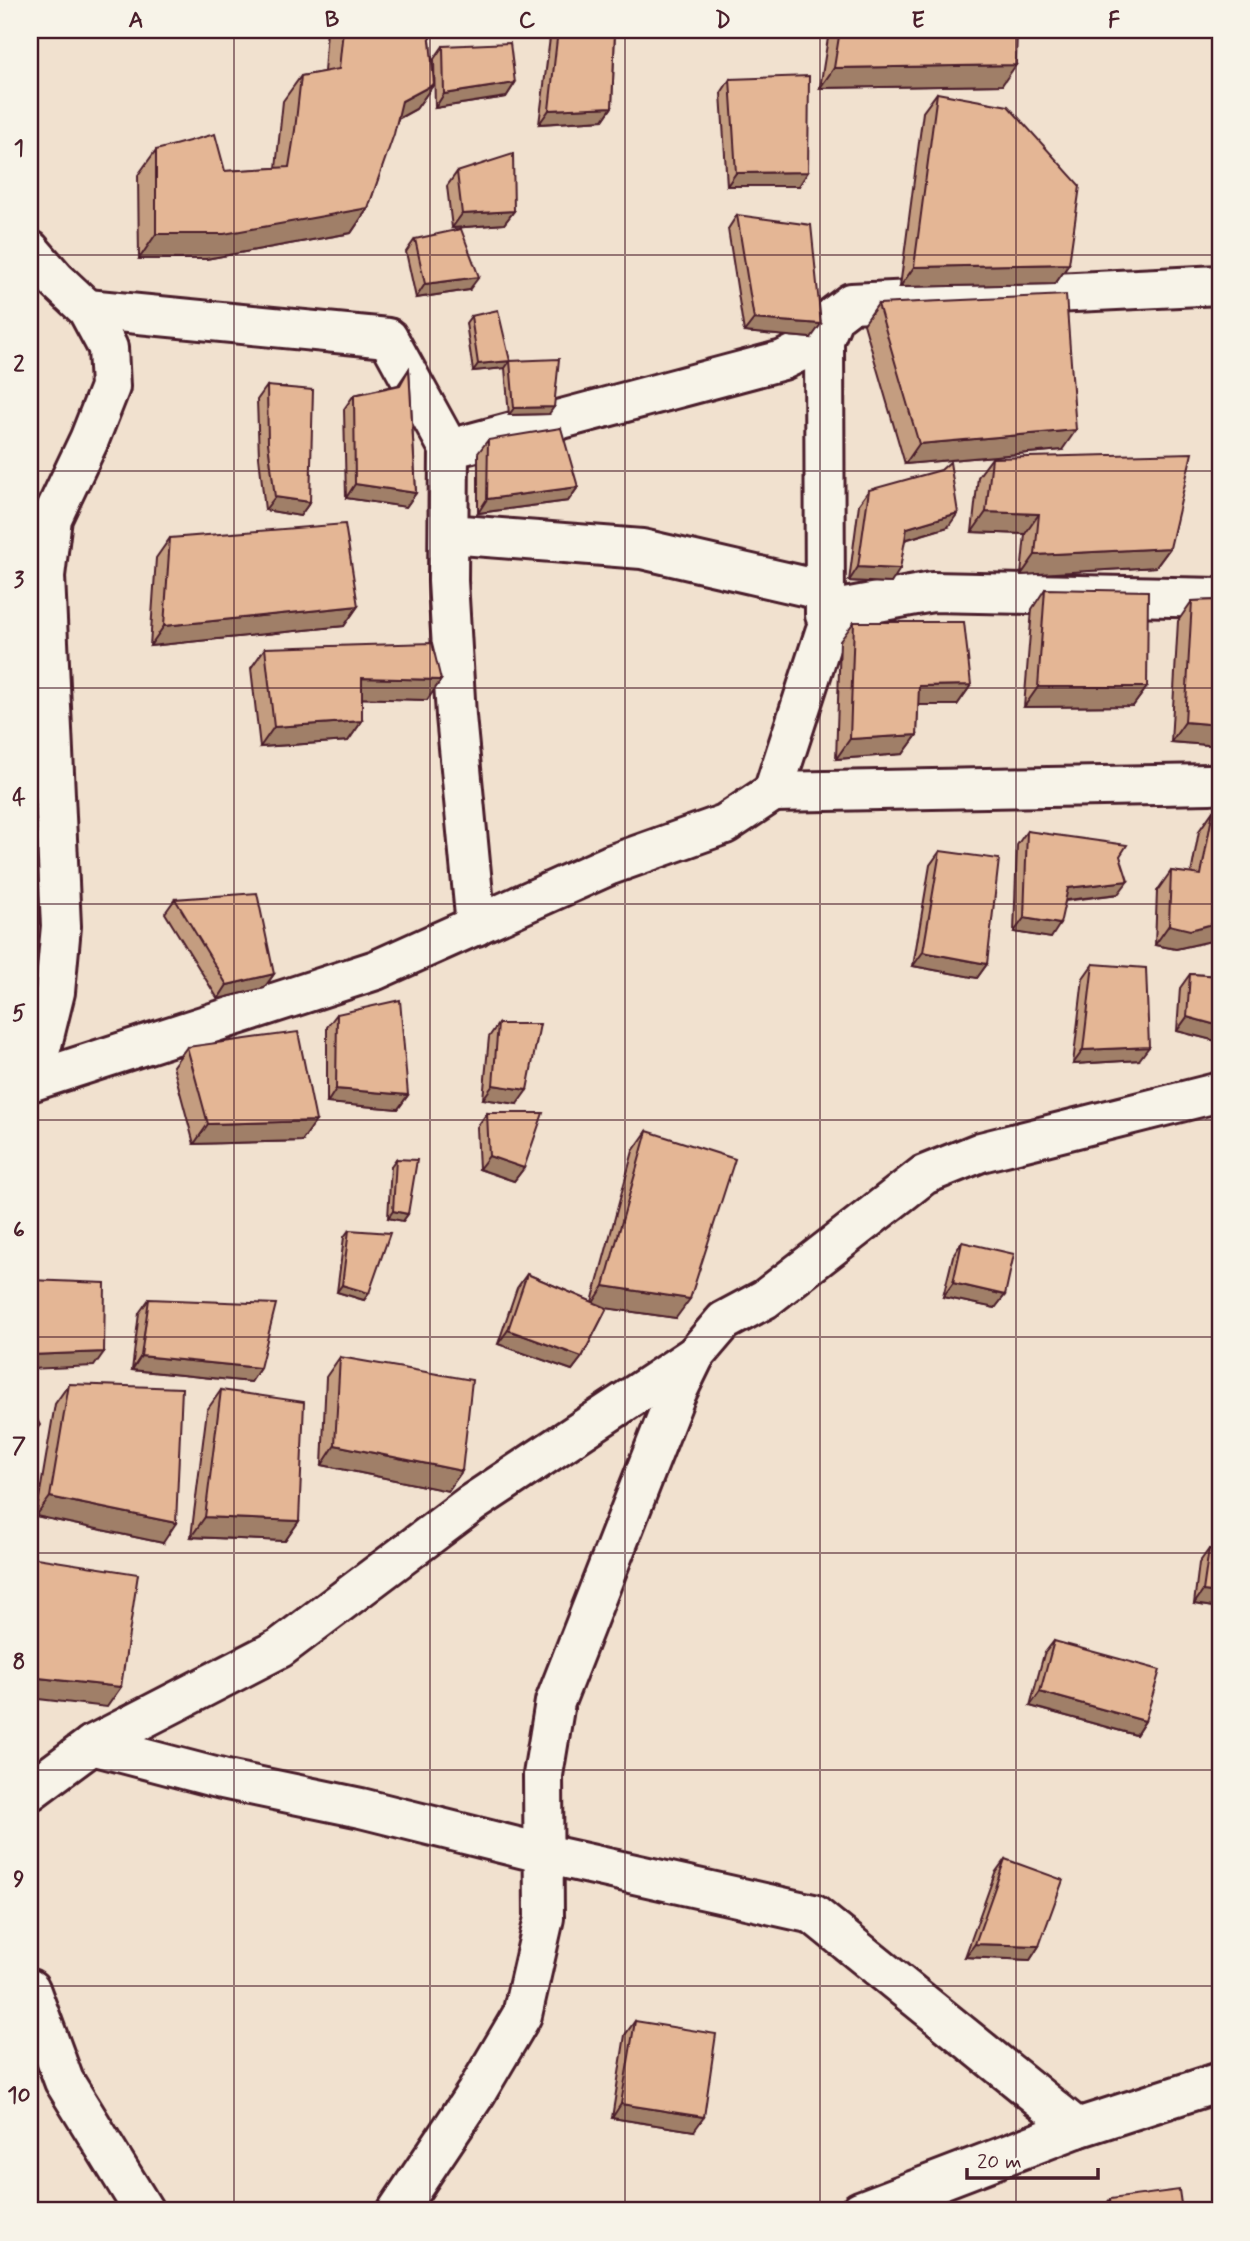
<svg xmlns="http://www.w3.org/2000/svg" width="1250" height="2241" viewBox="0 0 1250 2241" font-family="Mynerve,sans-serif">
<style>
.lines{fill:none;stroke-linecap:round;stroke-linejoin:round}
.minor-casing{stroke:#4a1f2b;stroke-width:44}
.minor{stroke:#f7f3e8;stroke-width:38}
.wall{fill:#c49d80;stroke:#4a1f2b;stroke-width:2}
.shaded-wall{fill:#a07f68;stroke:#4a1f2b;stroke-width:2}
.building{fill:#e4b695;stroke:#4a1f2b;stroke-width:2}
.grid{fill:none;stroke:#4a1f2b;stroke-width:2;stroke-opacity:0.55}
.neatline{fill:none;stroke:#4a1f2b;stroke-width:2.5}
.grid-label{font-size:23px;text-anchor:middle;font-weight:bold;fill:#4a1f2b}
</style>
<rect width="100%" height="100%" fill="#f1e1cf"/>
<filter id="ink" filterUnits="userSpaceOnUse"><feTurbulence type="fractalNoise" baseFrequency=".0143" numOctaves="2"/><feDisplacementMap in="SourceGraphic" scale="14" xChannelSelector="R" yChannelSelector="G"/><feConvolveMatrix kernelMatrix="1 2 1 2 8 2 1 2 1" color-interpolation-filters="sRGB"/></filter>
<g filter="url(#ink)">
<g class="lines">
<g class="minor-casing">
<g id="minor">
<polyline points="30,250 56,280 87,309 108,348 110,387 89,440 52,518 45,576 61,926 55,992 42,1045 30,1069"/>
<polyline points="87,309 388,338 449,449 783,360 824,340 834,316 851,303 1220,285"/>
<polyline points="824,340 825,615"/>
<polyline points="449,449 448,581 456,716 476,926"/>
<polyline points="449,534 642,549 825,591"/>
<polyline points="773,792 1210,784"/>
<polyline points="30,1082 376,970 610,865 725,824 773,792 825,632 845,608 932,592 1220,598"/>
<polyline points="92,1745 222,1779 361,1808 545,1854 813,1914 1077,2128"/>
<polyline points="30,1791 92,1745 280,1648 471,1504 695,1355 724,1321 765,1299 924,1175 981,1152 1220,1092"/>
<polyline points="30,1989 64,2081 144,2211"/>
<polyline points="397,2211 476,2093 522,2015 544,1918 543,1775 555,1702 676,1394 695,1355"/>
<polyline points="860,2211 1077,2128 1220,2082"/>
</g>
</g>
<use href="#minor" class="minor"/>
</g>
<g class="wall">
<polygon points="327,30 429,30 434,84 416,109 398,119 368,208 351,233 206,259 139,259 138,175 156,150 225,171 276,168 283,101 301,76 324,72"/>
<polygon points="551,30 615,30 612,107 603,120 539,124"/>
<polygon points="834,30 1017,30 1002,85 820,88 828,38"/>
<polygon points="443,46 515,83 506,97 435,108 434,59"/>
<polygon points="730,79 799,186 727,186 721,93"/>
<polygon points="937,93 1069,264 1055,284 900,287 923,112"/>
<polygon points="457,172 514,211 504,224 452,228 447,186"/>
<polygon points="737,215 811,338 744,332 728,229"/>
<polygon points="415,239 469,290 416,298 406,252"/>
<polygon points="878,304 1062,450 905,464 864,324"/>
<polygon points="471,316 510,361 549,414 509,415 505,368 473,371 466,323"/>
<polygon points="409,369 416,493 406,507 346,498 344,409 354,395 398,385"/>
<polygon points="267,386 310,502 300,516 265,510 259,457 257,400"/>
<polygon points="488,440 578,487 568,501 478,513 478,453"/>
<polygon points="992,458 1170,548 1156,567 1021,575 1025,534 972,532 978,477"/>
<polygon points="869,490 948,527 905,540 891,583 849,581 859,504"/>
<polygon points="170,538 358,606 344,626 150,646 156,558"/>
<polygon points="1045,589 1147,687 1133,706 1024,707 1032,609"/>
<polygon points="1220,600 1220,746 1171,742 1178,621 1192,601"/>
<polygon points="854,622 971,685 957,705 918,705 917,735 903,754 836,759 840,641"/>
<polygon points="265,648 441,680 427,700 362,698 362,721 348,741 260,747 251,668"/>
<polygon points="1213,811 1220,813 1220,939 1176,949 1155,945 1157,891 1171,871 1191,874 1199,831"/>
<polygon points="1027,831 1120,856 1118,894 1065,901 1051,938 1014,932 1017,845"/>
<polygon points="940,851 987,964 977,978 913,966 930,865"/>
<polygon points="175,899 274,974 264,988 218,999 165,913"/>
<polygon points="1093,964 1139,1060 1073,1064 1083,978"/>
<polygon points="1190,974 1220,976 1220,1042 1177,1031 1180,988"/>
<polygon points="337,1014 408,1095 398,1109 327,1103 327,1027"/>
<polygon points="498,1024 517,1104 483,1099 489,1037"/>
<polygon points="187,1047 302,1141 194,1144 173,1066"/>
<polygon points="487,1113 524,1168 514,1181 479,1169 477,1127"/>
<polygon points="647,1131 676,1318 607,1308 582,1357 572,1370 498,1344 517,1288 527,1274 592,1302 633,1151"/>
<polygon points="396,1159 408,1214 403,1221 388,1218 391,1166"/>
<polygon points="349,1230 369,1293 364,1300 337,1292 344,1237"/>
<polygon points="962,1242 1005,1295 995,1308 943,1297 953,1256"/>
<polygon points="149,1299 260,1368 251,1382 132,1370 139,1313"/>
<polygon points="340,1357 462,1471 448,1491 322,1465 326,1377"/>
<polygon points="69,1384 163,1543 36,1516 55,1404"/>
<polygon points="221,1390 299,1521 285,1541 191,1537 207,1410"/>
<polygon points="1209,1549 1220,1551 1220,1608 1194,1604 1199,1563"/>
<polygon points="1054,1641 1145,1721 1136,1735 1030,1706 1044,1654"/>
<polygon points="1005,1859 1039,1946 1030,1960 965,1957 995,1873"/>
<polygon points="635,2021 694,2131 612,2118 625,2035"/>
<polygon points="1110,2199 1182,2211 1101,2211"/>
</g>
<g class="shaded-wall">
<polygon points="1016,65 1002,85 820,88 834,68"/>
<polygon points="515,83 506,97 435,108 444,94"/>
<polygon points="434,84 416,109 385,126 402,101"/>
<polygon points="612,107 603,120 539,124 549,110"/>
<polygon points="808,172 799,186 727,186 736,173"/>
<polygon points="368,208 351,233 206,259 139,259 156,234"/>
<polygon points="514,211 504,224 452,228 462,214"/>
<polygon points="1069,264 1055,284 900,287 914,267"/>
<polygon points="479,277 469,290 416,298 425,284"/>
<polygon points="754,319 821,324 811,338 744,332"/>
<polygon points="510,361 505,368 473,371 478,364"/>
<polygon points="554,407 549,414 509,415 514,408"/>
<polygon points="1076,430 1062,450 905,464 919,444"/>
<polygon points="355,484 416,493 406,507 346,498"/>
<polygon points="578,487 568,501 478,513 487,499"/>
<polygon points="275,497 310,502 300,516 265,510"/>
<polygon points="986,512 1039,514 1025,534 972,532"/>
<polygon points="958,513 948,527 897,542 907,528"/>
<polygon points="1170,548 1156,567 1021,575 1035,555"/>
<polygon points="858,567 900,569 891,583 849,581"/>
<polygon points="358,606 344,626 150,646 164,626"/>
<polygon points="362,678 441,680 427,700 348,698"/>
<polygon points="971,685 957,705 905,705 919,686"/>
<polygon points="1038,687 1147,687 1133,706 1024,707"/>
<polygon points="362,721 348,741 260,747 274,727"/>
<polygon points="1185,722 1220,725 1220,746 1171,742"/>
<polygon points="917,735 903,754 836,759 850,739"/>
<polygon points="1128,881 1118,894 1059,901 1068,888"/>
<polygon points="1024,918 1060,924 1051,938 1014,932"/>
<polygon points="1220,922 1220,939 1176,949 1155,945 1169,925"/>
<polygon points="923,952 987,964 977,978 913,966"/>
<polygon points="274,974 264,988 218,999 227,985"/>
<polygon points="1187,1017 1220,1026 1220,1042 1177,1031"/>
<polygon points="1149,1047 1139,1060 1073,1064 1083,1050"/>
<polygon points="493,1085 527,1090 517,1104 483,1099"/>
<polygon points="336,1089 408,1095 398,1109 327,1103"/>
<polygon points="316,1121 302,1141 194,1144 208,1124"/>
<polygon points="489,1156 524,1168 514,1181 479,1169"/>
<polygon points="393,1211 408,1214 403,1221 388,1218"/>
<polygon points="953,1283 1005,1295 995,1308 943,1297"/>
<polygon points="342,1285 369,1293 364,1300 337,1292"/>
<polygon points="604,1286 690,1299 676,1318 591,1306"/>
<polygon points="508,1330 582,1357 572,1370 498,1344"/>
<polygon points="104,1352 94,1366 30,1369 30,1355"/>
<polygon points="141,1356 260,1368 251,1382 132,1370"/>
<polygon points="335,1445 462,1471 448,1491 322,1465"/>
<polygon points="50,1497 176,1523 163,1543 36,1516"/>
<polygon points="205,1517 299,1521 285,1541 191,1537"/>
<polygon points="1203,1591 1220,1593 1220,1608 1194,1604"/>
<polygon points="30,1677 121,1687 107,1707 30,1698"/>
<polygon points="1040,1692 1145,1721 1136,1735 1030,1706"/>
<polygon points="975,1944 1039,1946 1030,1960 965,1957"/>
<polygon points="621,2104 704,2117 694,2131 612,2118"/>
</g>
<g class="building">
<polygon points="343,30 429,30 434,84 402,101 394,134 368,208 224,234 156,234 156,150 215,134 225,171 289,167 295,130 301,76 339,69"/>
<polygon points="558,30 615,30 612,107 549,110"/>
<polygon points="840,30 1017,30 1016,65 834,68"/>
<polygon points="510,43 515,83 444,94 443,46"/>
<polygon points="809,76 808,172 736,173 730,79"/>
<polygon points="937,93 1008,106 1080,186 1069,264 914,267"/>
<polygon points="513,154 514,211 462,214 457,172"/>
<polygon points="737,215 811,225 821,324 754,319"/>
<polygon points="461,229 479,277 425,284 415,239"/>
<polygon points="1066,295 1076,430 919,444 878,304"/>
<polygon points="498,310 510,361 478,364 471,316"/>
<polygon points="559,359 554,407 514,408 510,361"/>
<polygon points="409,369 416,493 355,484 354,395 400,385"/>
<polygon points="267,386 313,390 310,502 275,497 268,443"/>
<polygon points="561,428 578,487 487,499 488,440"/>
<polygon points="1192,453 1170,548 1035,555 1039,514 986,512 992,458"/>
<polygon points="950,462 958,513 907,528 900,569 858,567 869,490 941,470"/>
<polygon points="345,524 358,606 164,626 170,538"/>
<polygon points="1045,589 1148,591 1147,687 1038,687"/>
<polygon points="1220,600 1220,725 1185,722 1192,601"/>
<polygon points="854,622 964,622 971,685 919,686 917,735 850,739"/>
<polygon points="432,643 441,680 362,678 362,721 274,727 265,648"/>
<polygon points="1213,811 1220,813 1220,922 1190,930 1169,925 1171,871 1201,875"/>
<polygon points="1027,831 1127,845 1120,856 1128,881 1068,888 1060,924 1024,918"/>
<polygon points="940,851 999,859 987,964 923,952"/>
<polygon points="257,893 274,974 227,985 175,899"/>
<polygon points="1093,964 1146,968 1149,1047 1083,1050"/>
<polygon points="1190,974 1220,976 1220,1026 1187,1017"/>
<polygon points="400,1000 408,1095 336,1089 337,1014"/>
<polygon points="498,1024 540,1024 527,1090 493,1085"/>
<polygon points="298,1032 316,1121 208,1124 187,1047"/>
<polygon points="487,1113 543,1113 524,1168 489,1156"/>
<polygon points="647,1131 735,1159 690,1299 604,1286"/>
<polygon points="396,1159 417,1160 408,1214 393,1211"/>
<polygon points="349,1230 390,1233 369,1293 342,1285"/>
<polygon points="962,1242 1014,1254 1005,1295 953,1283"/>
<polygon points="527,1274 607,1308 582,1357 508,1330"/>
<polygon points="30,1280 105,1283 104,1352 30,1355"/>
<polygon points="149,1299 276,1304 260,1368 141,1356"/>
<polygon points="340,1357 472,1380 462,1471 335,1445"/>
<polygon points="69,1384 182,1388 176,1523 50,1497"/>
<polygon points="221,1390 304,1402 299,1521 205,1517"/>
<polygon points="30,1406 40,1425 30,1437"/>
<polygon points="1209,1549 1220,1551 1220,1593 1203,1591"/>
<polygon points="30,1557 138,1574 121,1687 30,1677"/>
<polygon points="1054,1641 1160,1670 1145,1721 1040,1692"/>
<polygon points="1005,1859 1063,1880 1039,1946 975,1944"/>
<polygon points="635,2021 716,2034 704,2117 621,2104"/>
<polygon points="1179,2190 1182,2211 1111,2211 1110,2199"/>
</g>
</g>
<path class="grid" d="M234 30V2211M430 30V2211M625 30V2211M820 30V2211M1016 30V2211M30 255H1220M30 471H1220M30 688H1220M30 904H1220M30 1120H1220M30 1337H1220M30 1553H1220M30 1770H1220M30 1986H1220"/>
<rect width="1250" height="2241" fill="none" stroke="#f7f3e8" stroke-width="77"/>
<path d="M967 2168v10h131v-10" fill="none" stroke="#4a1f2b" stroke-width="3.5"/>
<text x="977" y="2168" font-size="21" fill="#4a1f2b" stroke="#f7f3e8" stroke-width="5" paint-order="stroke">20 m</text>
<rect x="38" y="38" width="1174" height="2164" class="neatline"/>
<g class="grid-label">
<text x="136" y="27">A</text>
<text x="332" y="27">B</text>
<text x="527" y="27">C</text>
<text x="723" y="27">D</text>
<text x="918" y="27">E</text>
<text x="1114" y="27">F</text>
<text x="19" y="155">1</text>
<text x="19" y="371">2</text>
<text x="19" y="587">3</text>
<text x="19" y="804">4</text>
<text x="19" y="1020">5</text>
<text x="19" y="1237">6</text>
<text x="19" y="1453">7</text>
<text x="19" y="1669">8</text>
<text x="19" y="1886">9</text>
<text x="19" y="2102">10</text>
</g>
</svg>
